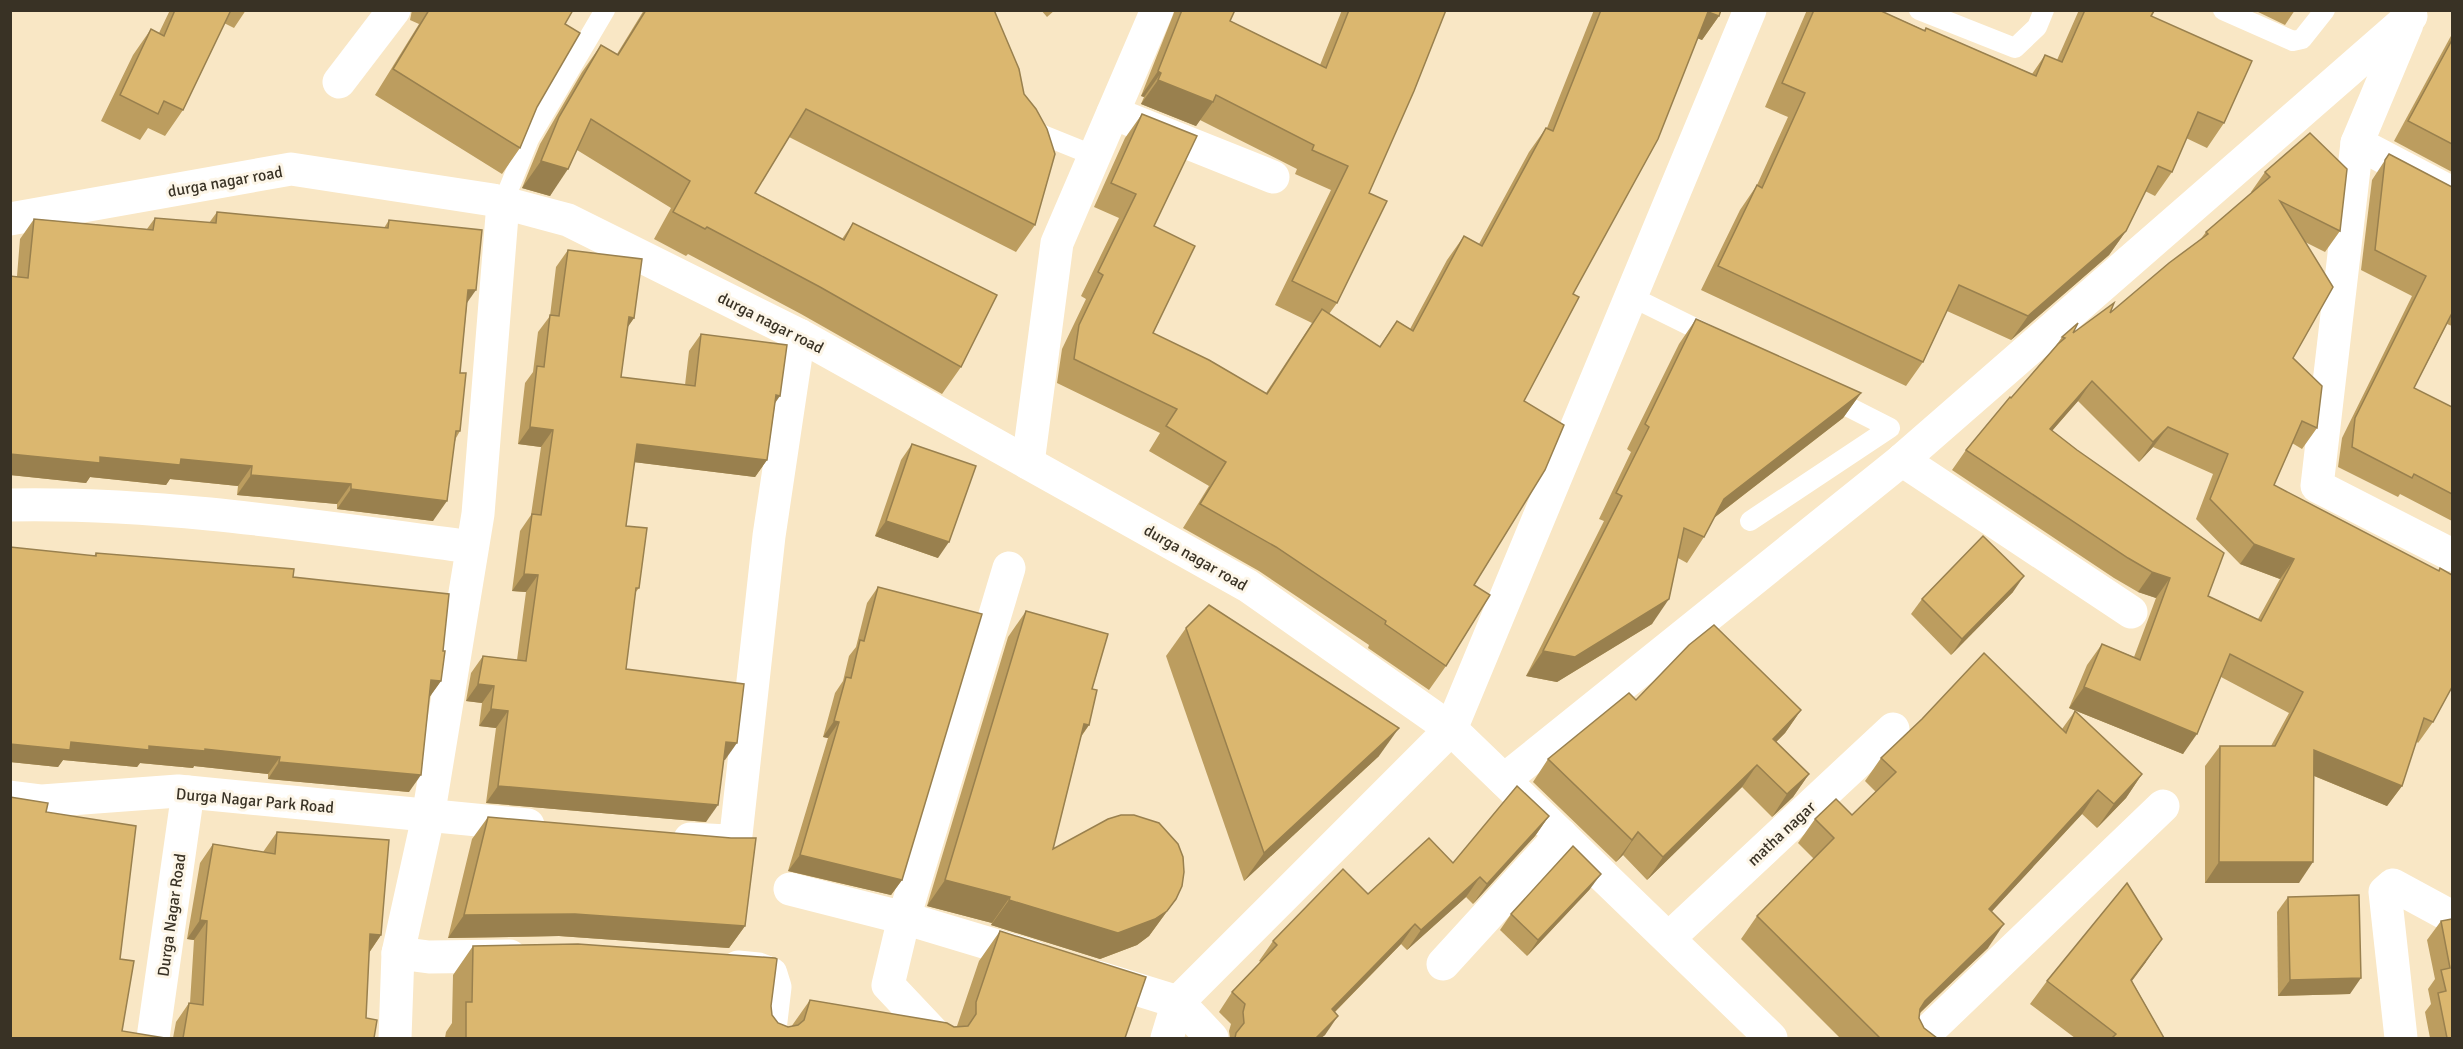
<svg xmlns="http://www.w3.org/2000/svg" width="2463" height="1049" viewBox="0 0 2463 1049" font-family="Signika,sans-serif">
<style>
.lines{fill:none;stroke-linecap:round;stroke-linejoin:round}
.service{stroke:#fff;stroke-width:20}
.minor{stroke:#fff;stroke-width:33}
.wall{fill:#bc9d5f;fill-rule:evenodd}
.shaded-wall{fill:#99804e}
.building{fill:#dbb76f;stroke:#99804e;stroke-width:1.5;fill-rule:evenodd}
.labels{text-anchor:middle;stroke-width:6;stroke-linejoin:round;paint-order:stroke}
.street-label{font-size:16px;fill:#393225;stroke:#fdf6e8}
</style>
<rect width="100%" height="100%" fill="#f9e7c5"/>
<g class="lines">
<g class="service">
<polyline points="1919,10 2015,48 2037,27 2044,10"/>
<polyline points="2223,10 2293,41 2302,39 2325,10"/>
<polyline points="1028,129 1095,156"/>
<polyline points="503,203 529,139 605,10"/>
<polyline points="1632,297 1713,337"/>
<polyline points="1750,521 1890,428 1827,396"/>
</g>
<g class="minor">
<polyline points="2407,24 2357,143 2317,486 2452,555"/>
<polyline points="339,82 394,10"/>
<polyline points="1113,113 1273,177"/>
<polyline points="2357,143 2452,193"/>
<polyline points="10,219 291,169 493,200 568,220 799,335 1248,586 1451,729 1771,1038"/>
<polyline points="1902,460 2131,612"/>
<polyline points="1028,463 1057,243 1157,10"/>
<path d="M10 505C165 502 320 527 472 547"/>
<polyline points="1504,780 1902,460 2411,16"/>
<polyline points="10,797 42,801 178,791 528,825"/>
<polyline points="690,839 727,841 732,840 736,835 769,536 799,335"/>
<polyline points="790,889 904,918 1034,957"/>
<polyline points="1669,938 1893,729"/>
<polyline points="398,953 429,957 510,956"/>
<polyline points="1443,964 1561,835"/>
<polyline points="738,967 758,969 771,974 775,987 769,1038"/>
<polyline points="1097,977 1178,1002 1212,1038"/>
<polyline points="153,1038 188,792"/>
<polyline points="395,1038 398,953 428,817 478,514 503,203"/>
<polyline points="938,1038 888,985 904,918 1009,568"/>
<polyline points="1167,1038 1178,1002 1451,729 1750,10"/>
<polyline points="1921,1038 2163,806"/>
<polyline points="2401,1038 2385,892 2393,885 2452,917"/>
</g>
</g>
<g class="wall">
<polygon points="170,10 246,10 234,28 224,23 183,110 165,136 148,128 140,140 101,121 133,55 151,29 159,33"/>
<polygon points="412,10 573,10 565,24 537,107 520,148 502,174 375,95 419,24 410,20"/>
<polygon points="644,10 994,10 1035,225 1016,252 789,137 755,193 842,239 853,223 961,367 942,394 801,314 688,254 686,256 654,239 671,208 577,150 550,196 522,188 540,144 582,72 601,45 617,54"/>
<polygon points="1041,10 1055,10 1047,17"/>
<polygon points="1175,10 1235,10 1230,21 1320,65 1342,10 1446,10 1369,193 1337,303 1329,314 1379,347 1397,321 1410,329 1447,260 1464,236 1479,244 1529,152 1546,128 1547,128 1594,10 1721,10 1719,16 1702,40 1698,38 1573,294 1524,401 1474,585 1446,666 1429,690 1368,648 1369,645 1259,571 1183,528 1209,486 1149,451 1160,433 1057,383 1062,349 1086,299 1081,296 1119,218 1094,207 1125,138 1142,114 1154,226 1153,333 1266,393 1312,323 1275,305 1331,190 1295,174 1297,169 1200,120 1196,126 1141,104 1144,97 1141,96"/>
<polygon points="1807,10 1879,10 1924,30 1926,28 2032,74 2045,55 2057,60 2079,10 2152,10 2151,16 2224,123 2207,148 2186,138 2172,172 2155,196 2145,191 2126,231 2109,255 2011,340 1947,311 1923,362 1906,386 1701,290 1740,210 1757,185 1788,117 1765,107"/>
<polygon points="2254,10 2295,10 2285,25"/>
<polygon points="2452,34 2452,172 2394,141"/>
<polygon points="2389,154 2452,187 2452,326 2447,324 2414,388 2452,407 2452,521 2400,494 2398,497 2338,467 2342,438 2412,296 2361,270 2372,180"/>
<path d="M2265 172 2340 231 2325 252 2305 242 2293 358 2317 428 2302 449 2292 443 2274 485 2438 571 2440 568 2433 722 2418 743 2416 741 2402 786 2387 806 2314 776 2299 883H2205V766L2220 746H2271L2289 713 2221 677 2183 754 2069 708 2087 665 2102 644 2134 657 2156 598 2138 592 2114 578 1952 470 1966 450 2055 347 2062 337 2073 333 2110 313 2200 240 2206 232 2252 193 2251 192ZM2078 401 2139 462 2153 447 2213 474 2196 519 2240 564 2280 579 2258 619 2208 596 2052 431Z"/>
<polygon points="217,212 384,228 389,220 467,304 460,373 460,431 456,438 433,521 337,509 337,504 237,495 238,486 170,479 166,485 90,477 86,483 10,475 10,276 17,276 20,239 34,219 147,229 155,218 209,223"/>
<polygon points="568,250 634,318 627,328 621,377 685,385 689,351 701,334 775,404 767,460 755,477 634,462 626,526 639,588 635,593 626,669 725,760 724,760 706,822 486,803 496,728 479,726 482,703 466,701 471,673 483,656 517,660 526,592 512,591 520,531 531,515 541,447 518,444 525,383 533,372 538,332 550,316 556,267"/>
<polygon points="1696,319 1861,393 1843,418 1714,518 1704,537 1687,563 1678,558 1652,624 1557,682 1526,676 1604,521 1599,519 1631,452 1627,449 1679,344"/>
<polygon points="912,444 938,558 875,536 901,460"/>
<polygon points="10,547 94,556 96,553 293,577 441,681 429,697 409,792 268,779 268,774 194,766 193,768 140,763 137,767 63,760 58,767 10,762"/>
<polygon points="878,587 902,880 891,895 788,871 828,738 823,737 835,693 843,681 849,656 856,647 867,603"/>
<polygon points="2013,592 1951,655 1911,614 1922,599"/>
<polygon points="1026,611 1092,689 1089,725 1081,737 1053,849 1176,899 1149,936 1137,945 1100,959 991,925 992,923 927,906 1008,637"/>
<polygon points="1186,628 1379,756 1244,881 1166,656"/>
<polygon points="1636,700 1801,710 1785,733 1776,742 1809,774 1793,797 1772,817 1742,787 1647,880 1623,855 1616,862 1533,782 1548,759"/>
<polygon points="2075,711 2142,774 2126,798 2097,828 2082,814 1991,912 1988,948 1920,1013 1919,1018 1924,1028 1937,1038 1840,1038 1741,939 1757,916 1814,859 1798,843 1815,819 1852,815 1876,792 1865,781 1881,758 2062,729"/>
<polygon points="1549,816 1535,836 1473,904 1466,897 1407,950 1401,944 1335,1012 1325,1035 1321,1038 1230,1038 1229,1031 1231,1024 1219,1012 1232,992 1261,962 1259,961 1273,941 1368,894 1453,863"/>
<polygon points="488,817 745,926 729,948 559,936 448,938 472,839"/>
<polygon points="277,832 381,935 369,953 366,1018 374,1038 173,1038 176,1022 189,1003 190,1003 194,940 187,939 200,863 213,844 263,852"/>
<polygon points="1590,889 1527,956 1500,930 1511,914"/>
<polygon points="2288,897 2350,994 2278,996 2277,912"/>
<polygon points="2452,919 2452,1038 2430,1038 2425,1012 2431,1004 2428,989 2435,979 2427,940 2441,921"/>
<polygon points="1000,931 1125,1038 445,1038 446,1032 452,1023 453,975 473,946 771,1006 772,1015 778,1023 788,1027 791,1027 810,1000 954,1027 957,1026 979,961"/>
<polygon points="2146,962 2132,981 2164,1038 2075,1038 2030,1004 2047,981"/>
</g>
<g class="shaded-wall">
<polygon points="1708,12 1719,16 1702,40 1691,36"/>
<polygon points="1158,71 1161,73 1144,97 1141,96"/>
<polygon points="1158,80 1213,102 1196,126 1141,104"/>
<polygon points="541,161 568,169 550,196 522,188"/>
<polygon points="2126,231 2109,255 2011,340 2028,316"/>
<polygon points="468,290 476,290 462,310"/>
<polygon points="629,317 634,318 622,335"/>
<polygon points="2092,381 2078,401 2036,449 2050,429"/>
<polygon points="1861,393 1843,418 1706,524 1724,499"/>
<polygon points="776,395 780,396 768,413"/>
<polygon points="530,427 553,430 541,447 518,444"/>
<polygon points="2168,427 2153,447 2139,462 2153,442"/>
<polygon points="637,444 767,460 755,477 625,461"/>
<polygon points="10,454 181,459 252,466 238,486 170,479 166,485 90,477 86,483 10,475"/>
<polygon points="251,475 351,484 337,504 237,495"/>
<polygon points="351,489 447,501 433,521 337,509"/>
<polygon points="886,521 949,542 938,558 875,536"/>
<polygon points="2254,544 2294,559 2280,579 2240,564"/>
<polygon points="2152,572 2170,578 2156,598 2138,592"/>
<polygon points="524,574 538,575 526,592 512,591"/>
<polygon points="2024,576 2013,592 1951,655 1962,639"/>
<polygon points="1669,599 1652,624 1557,682 1526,676 1543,651"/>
<polygon points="431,680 441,681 429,698"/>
<polygon points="478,684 494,686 482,703 466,701"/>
<polygon points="2084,687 2197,734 2183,754 2069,708"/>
<polygon points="491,709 508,711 496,728 479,726"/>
<polygon points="1801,710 1785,733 1757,761 1773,739"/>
<polygon points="834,721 839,722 828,738 823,737"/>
<polygon points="1084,724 1089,725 1071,750"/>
<polygon points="1399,728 1379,756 1244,881 1264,853"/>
<polygon points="71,742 205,749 280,757 268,774 194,766 193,768 140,763 137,767 63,760 58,767 10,762 10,744"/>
<polygon points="726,742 737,743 725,760 714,759"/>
<polygon points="2314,750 2402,786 2387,806 2300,770"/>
<polygon points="279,762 421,775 409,792 268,779"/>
<polygon points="1757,765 1742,787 1647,880 1663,857"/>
<polygon points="1809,774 1793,797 1772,817 1787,794"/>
<polygon points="2142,774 2126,798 2097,828 2114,804"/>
<polygon points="498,786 718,805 706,822 486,803"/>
<polygon points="2098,790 2082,814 1972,933 1989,909"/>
<polygon points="1549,816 1535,836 1473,904 1487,884"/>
<polygon points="1638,832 1623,855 1616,862 1632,840"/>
<polygon points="800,855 902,880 891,895 788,871"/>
<polygon points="2219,862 2313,862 2299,883 2205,883"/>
<polygon points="1601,874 1590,889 1527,956 1538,940"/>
<polygon points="1480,877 1466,897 1407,950 1421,930"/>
<polygon points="945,880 1010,897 992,923 927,906"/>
<polygon points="1176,899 1149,936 1137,945 1100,959 991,925 1009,900"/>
<polygon points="575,914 745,926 729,948 559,936 448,938 464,915"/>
<polygon points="200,920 207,921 194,940 187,939"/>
<polygon points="1415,924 1401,944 1318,1029 1332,1009"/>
<polygon points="2004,924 1988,948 1908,1024 1925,1001"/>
<polygon points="370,934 381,935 368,954"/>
<polygon points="2162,939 2146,962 2114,1004 2131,980"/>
<polygon points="2361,978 2350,994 2278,996 2290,980"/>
<polygon points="1338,1016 1325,1035 1321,1038 1316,1038"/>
</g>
<g class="building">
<polygon points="175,10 231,10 183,110 164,101 158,114 120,95 151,29 164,36"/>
<polygon points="429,10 573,10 565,24 580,33 537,107 520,148 393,69"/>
<polygon points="646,10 994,10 1019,69 1024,94 1036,109 1047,129 1055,154 1035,225 806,109 755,193 844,240 853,223 997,295 961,367 820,287 707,227 705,229 673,212 690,181 591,119 568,169 541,161 559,117 601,45 618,55"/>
<polygon points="1182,10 1235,10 1230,21 1326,68 1349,10 1446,10 1414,91 1369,193 1387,201 1337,303 1292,281 1348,166 1312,150 1314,145 1216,95 1213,102 1158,80 1161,73 1158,71"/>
<polygon points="1601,10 1721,10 1719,16 1708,12 1658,139 1573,294 1579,297 1524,401 1564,425 1545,470 1474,585 1490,595 1446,666 1385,624 1386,621 1276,547 1200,504 1226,462 1166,426 1177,409 1074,359 1079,325 1103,275 1098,272 1136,194 1111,183 1142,114 1197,136 1154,226 1195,246 1153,333 1209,360 1267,394 1322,309 1380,347 1397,321 1413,331 1464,236 1482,246 1546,128 1553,131"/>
<polygon points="1814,10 1879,10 1925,31 1926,28 2036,76 2045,55 2062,62 2085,10 2152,10 2154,11 2151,16 2252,61 2224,123 2198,112 2172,172 2158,166 2126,231 2028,316 1959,285 1923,362 1718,266 1757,185 1762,188 1805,93 1782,83"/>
<polygon points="2452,40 2452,144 2408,121"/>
<path d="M2310 133 2347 169 2340 231 2280 201 2333 287 2293 358 2322 386 2317 428 2302 421 2274 485 2439 571 2440 568 2452 575V687L2433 722 2424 718 2402 786 2314 750 2313 862H2219L2220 746H2275L2303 692 2230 654 2197 734 2084 687 2102 644 2140 660 2170 578 2152 572 2128 558 1966 450 2010 397 2011 398 2058 344 2065 338 2062 337 2078 323 2073 333 2114 303 2110 313 2169 263 2208 234 2206 232 2270 177 2265 172ZM2092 381 2153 442 2168 427 2228 454 2210 499 2254 544 2294 559 2261 621 2208 596 2224 553 2077 450 2050 429Z"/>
<polygon points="2389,154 2452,187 2452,313 2414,388 2452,407 2452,494 2414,474 2412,478 2352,447 2355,418 2426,276 2375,250 2385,160"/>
<polygon points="217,212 388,228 389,220 482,230 476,290 468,290 460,373 466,373 460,431 456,431 447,501 351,489 351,484 251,475 252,466 181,459 180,465 100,457 100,463 10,454 10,276 28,278 34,219 153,230 155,218 216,223"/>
<polygon points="568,250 642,259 634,318 629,317 621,377 695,386 701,334 787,345 780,396 776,395 767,460 637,444 626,526 647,528 639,588 636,588 626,669 744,684 737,743 726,742 718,805 498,786 508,711 491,709 494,686 478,684 483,656 526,661 538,575 524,574 532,514 541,515 553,430 530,427 537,366 544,367 550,315 559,316"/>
<polygon points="1696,319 1861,393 1724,499 1704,537 1684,528 1669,599 1575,657 1543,651 1622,496 1616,493 1649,427 1645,424"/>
<polygon points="912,444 976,466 949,542 886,521"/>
<polygon points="1983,536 2024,576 1962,639 1922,599"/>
<polygon points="10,547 96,556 96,553 294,569 293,577 449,594 443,651 445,651 441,681 431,680 421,775 279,762 280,757 205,749 205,751 149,746 149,750 71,742 70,750 10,744"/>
<polygon points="878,587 982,614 902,880 800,855 839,722 834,721 846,677 851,678 860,640 864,641"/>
<polygon points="1209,605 1399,728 1264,853 1186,628"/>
<polygon points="1026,611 1108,634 1092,689 1097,690 1089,725 1084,724 1053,849 1108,819 1121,815 1134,815 1159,823 1178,844 1183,857 1184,872 1182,886 1176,899 1167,911 1155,919 1118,933 1009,900 1010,897 945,880"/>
<polygon points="1714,625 1801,710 1773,739 1809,774 1787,794 1757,765 1663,857 1638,832 1632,840 1548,759 1629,693 1636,700 1689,645"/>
<polygon points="1984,653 2066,733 2075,711 2142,774 2114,804 2098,790 1989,909 2004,924 1925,1001 1920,1009 1919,1018 1924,1028 1937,1038 1880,1038 1757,916 1834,838 1815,819 1836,799 1852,815 1896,772 1881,758 1922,719"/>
<polygon points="1517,786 1549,816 1487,884 1480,877 1421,930 1415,924 1332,1009 1338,1016 1316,1038 1235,1038 1236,1033 1244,1023 1243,1012 1245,1004 1232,992 1277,945 1273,941 1343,869 1368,894 1429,838 1453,863"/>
<polygon points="10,797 48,803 46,812 136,826 120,959 134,961 122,1031 165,1038 10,1038"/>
<polygon points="488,817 731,838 756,838 745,926 575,914 464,915"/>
<polygon points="277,832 389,840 381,935 370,934 366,1018 377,1020 374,1038 183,1038 189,1003 203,1005 207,921 200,920 213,844 275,854"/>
<polygon points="1573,846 1601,874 1538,940 1511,914"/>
<polygon points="2127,883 2162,939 2131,980 2164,1038 2112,1038 2116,1034 2047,981"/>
<polygon points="2359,895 2361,978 2290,980 2288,897"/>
<polygon points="2452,919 2452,1038 2447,1038 2438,993 2446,991 2441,970 2450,968 2441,921"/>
<polygon points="1000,931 1146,977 1125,1038 466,1038 466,1002 472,1002 473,946 578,944 775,958 777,959 771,1006 772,1015 778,1023 788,1027 798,1025 804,1020 810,1000 947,1023 954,1027 968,1026 976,1014 976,1002"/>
</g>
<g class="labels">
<g class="street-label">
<text transform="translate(225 181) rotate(-10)" y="6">durga nagar road</text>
<text transform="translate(771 322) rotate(27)" y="6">durga nagar road</text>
<text transform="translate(1196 557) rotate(30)" y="6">durga nagar road</text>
<text transform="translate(255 800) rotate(5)" y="6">Durga Nagar Park Road</text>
<text transform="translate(1781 833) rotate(-43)" y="6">matha nagar</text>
<text transform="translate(171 915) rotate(-82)" y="6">Durga Nagar Road</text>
</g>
</g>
<rect width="2463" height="1049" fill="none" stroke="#393225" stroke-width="24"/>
</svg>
